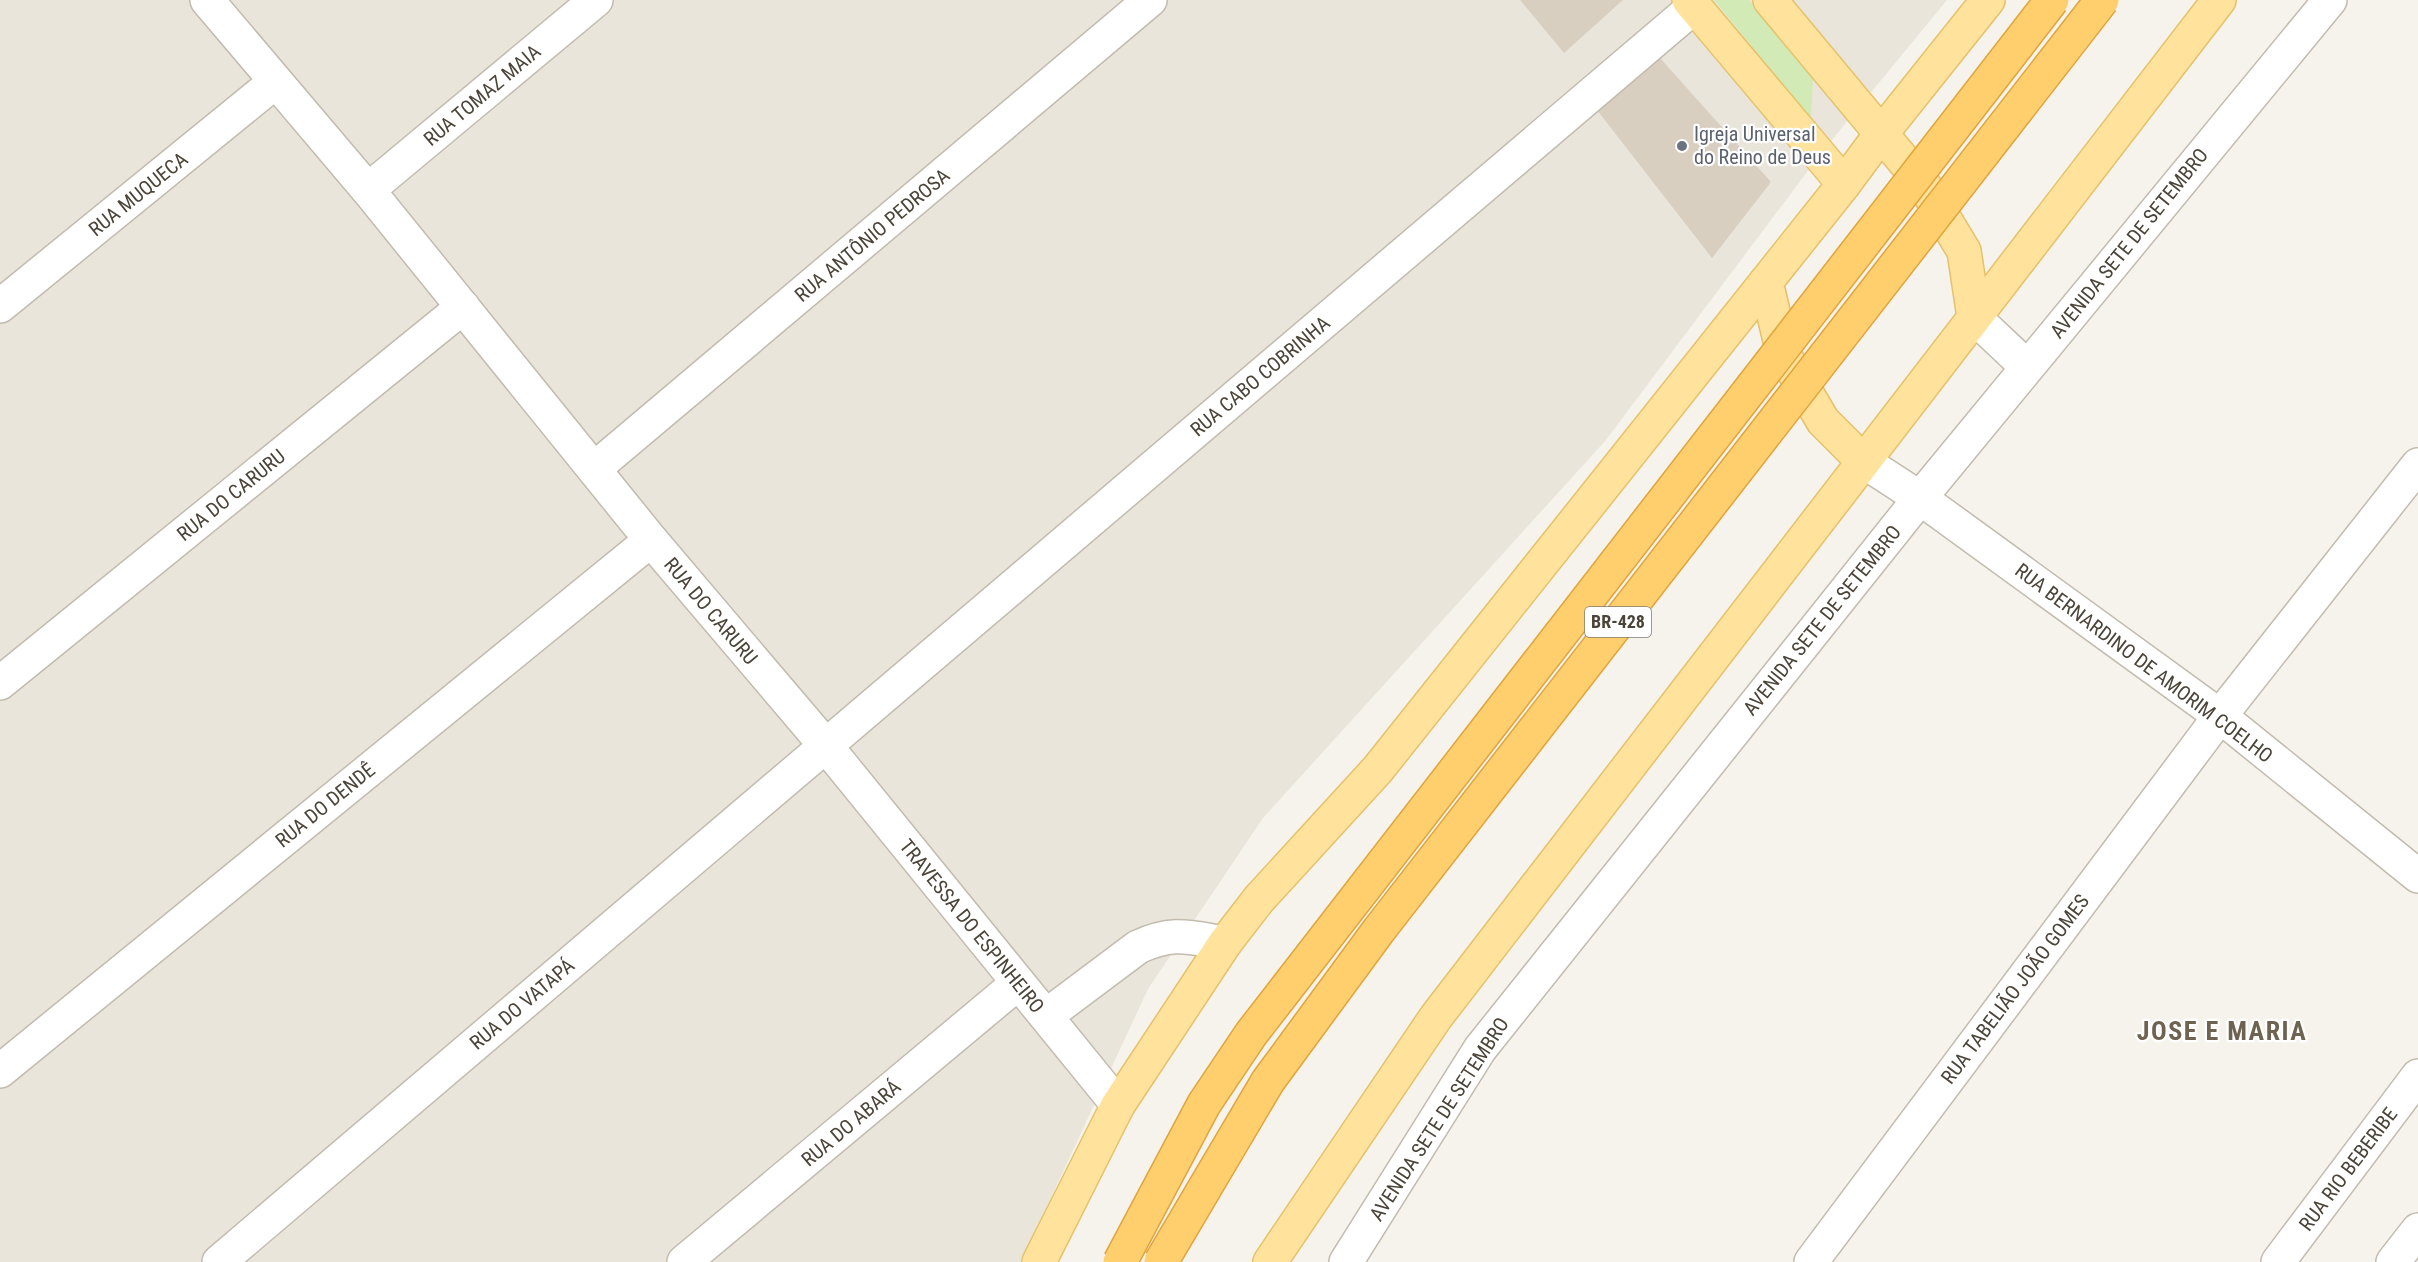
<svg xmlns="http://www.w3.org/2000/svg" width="2418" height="1262" viewBox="0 0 2418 1262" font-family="'Roboto Condensed',sans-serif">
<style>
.residential{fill:#eae5da}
.green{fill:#d2eab5}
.building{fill:#d8cfc1}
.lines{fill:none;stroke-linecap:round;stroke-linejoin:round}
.minor-casing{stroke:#c2bbae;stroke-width:36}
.major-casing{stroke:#e6c16a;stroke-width:36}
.minor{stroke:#fff;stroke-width:33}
.major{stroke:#ffe39c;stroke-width:33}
.highway-bridge-casing{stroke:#e0a43c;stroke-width:36;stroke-linecap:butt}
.highway-bridge{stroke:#ffcf6e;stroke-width:33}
.worship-dot{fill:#6b7280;stroke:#fff;stroke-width:2}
.labels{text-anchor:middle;stroke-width:4.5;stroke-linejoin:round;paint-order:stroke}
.shield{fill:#fff;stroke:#817c74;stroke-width:1.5}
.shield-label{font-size:18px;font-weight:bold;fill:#4b4439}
.street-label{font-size:20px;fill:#4b4439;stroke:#fff}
.worship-label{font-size:20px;fill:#5b616d;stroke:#fff;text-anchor:start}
.district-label{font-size:26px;font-weight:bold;letter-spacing:1.5px;fill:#6e6250;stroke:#fff}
</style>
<rect width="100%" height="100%" fill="#f6f3ec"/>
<polygon class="residential" points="0,0 1947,0 1822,152 1606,440 1263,818 1148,989 1021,1262 0,1262"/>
<polygon class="green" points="1714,0 1749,0 1813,78 1811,119"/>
<g class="building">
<polygon points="1520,0 1623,0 1564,53"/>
<polygon points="1660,58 1771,182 1712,258 1597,110"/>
</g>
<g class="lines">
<g class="minor-casing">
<g id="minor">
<polyline points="207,0 368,190 651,540 826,746 1118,1105"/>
<polyline points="368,190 596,0"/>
<polyline points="0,306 275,82"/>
<polyline points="1974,317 2027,367"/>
<polyline points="1863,461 1920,498 2220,716 2418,876"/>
<polyline points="594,469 1150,0"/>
<polyline points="0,683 463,307"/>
<path d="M1046 1016 1138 947C1173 931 1188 937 1225 943"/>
<polyline points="0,1071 651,540"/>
<polyline points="219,1262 1695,6"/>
<polyline points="684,1262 1018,983"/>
<polyline points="1346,1262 1480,1049 1920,498 2330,0"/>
<polyline points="1811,1262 2220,716 2418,465"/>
<polyline points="2278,1262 2418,1076"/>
<polyline points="2393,1262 2418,1230"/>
</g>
</g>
<g class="major-casing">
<g id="major">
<polyline points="1689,0 1844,184"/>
<polyline points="1770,0 1924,185 1964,251 1974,317"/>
<polyline points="1766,282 1783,353 1823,421 1863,461"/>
<polyline points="1039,1262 1118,1105 1225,943 1259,899 1378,769 1844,184 1881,134 1988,0"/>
<polyline points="1270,1262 1436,1017 2219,0"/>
</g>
</g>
<use href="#minor" class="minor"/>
<use href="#major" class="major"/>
<g class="highway-bridge-casing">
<g id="highway-bridge">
<polyline points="1120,1262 1204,1104 1251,1034 2052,0"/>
<polyline points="1161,1262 1268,1081 1379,930 2102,0"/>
</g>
</g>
<use href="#highway-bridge" class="highway-bridge"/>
</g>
<circle class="worship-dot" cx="1682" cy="146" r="6"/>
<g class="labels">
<rect class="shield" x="1585" y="607" width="66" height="30" rx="4.5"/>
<g class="shield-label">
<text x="1618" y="628">BR-428</text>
</g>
<g class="street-label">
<text transform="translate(482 95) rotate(-40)" y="7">RUA TOMAZ MAIA</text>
<text transform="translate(138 194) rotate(-39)" y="7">RUA MUQUECA</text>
<text transform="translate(872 235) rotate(-40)" y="7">RUA ANTÔNIO PEDROSA</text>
<text transform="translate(2129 243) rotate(-51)" y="7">AVENIDA SETE DE SETEMBRO</text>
<text transform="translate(1260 376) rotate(-40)" y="7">RUA CABO COBRINHA</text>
<text transform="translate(231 495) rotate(-39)" y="7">RUA DO CARURU</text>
<text transform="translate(711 611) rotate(50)" y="7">RUA DO CARURU</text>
<text transform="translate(1822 620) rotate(-51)" y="7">AVENIDA SETE DE SETEMBRO</text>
<text transform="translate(2144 663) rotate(37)" y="7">RUA BERNARDINO DE AMORIM COELHO</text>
<text transform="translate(325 805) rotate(-39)" y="7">RUA DO DENDÊ</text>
<text transform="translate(972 926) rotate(51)" y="7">TRAVESSA DO ESPINHEIRO</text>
<text transform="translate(2015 989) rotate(-53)" y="7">RUA TABELIÃO JOÃO GOMES</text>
<text transform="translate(522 1004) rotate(-40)" y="7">RUA DO VATAPÁ</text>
<text transform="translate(1439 1119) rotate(-57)" y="7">AVENIDA SETE DE SETEMBRO</text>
<text transform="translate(851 1123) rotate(-40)" y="7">RUA DO ABARÁ</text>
<text transform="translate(2348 1169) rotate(-53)" y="7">RUA RIO BEBERIBE</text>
</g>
<g class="worship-label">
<text x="1694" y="141">Igreja Universal<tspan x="1694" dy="23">do Reino de Deus</tspan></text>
</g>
<g class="district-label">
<text x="2222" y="1040">JOSE E MARIA</text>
</g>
</g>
</svg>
